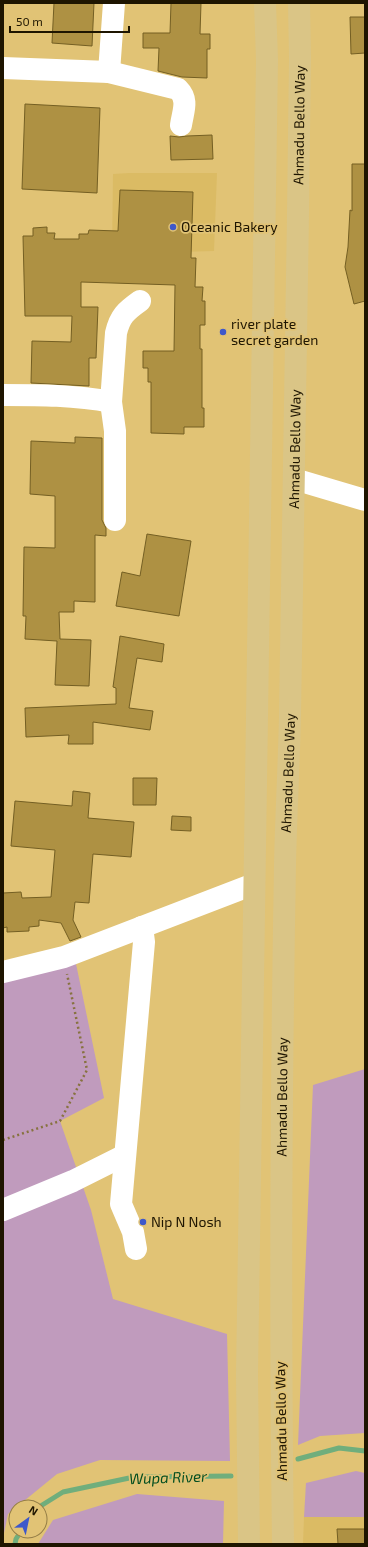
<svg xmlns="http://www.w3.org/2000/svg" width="368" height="1547" viewBox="0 0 368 1547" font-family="'Exo 2',sans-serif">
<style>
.built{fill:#dbbb64}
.green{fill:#c09bbd}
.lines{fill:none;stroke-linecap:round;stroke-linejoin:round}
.stream{stroke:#70ae7c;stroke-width:5}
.building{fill:#ae9143;stroke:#745f23}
.path{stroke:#87723f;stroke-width:2.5;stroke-dasharray:2 3;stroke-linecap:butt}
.minor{stroke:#fff;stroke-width:22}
.major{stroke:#dac586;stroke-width:22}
.poi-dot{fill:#3e58ca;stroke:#e1c375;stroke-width:1.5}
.labels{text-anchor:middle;stroke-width:3.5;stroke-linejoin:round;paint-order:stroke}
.street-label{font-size:14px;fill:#1e1500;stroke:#e1c375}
.poi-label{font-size:14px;fill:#1e1500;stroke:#e1c375;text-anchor:start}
.water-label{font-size:15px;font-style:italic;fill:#034e20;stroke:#e1c375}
</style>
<rect width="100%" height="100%" fill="#e1c375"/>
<g class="built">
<polygon points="129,173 217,173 214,251 112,254 113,174"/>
<polygon points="304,1517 365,1517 365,1544 303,1544"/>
</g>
<g class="green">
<polygon points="75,959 104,1098 60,1121 91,1210 113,1299 227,1334 230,1461 100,1460 57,1474 8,1514 3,1538 3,978"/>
<polygon points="365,1069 365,1433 320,1436 298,1445 313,1085"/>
<polygon points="356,1471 365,1473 365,1517 304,1517 306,1483"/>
<polygon points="137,1494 224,1501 223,1544 38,1544 53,1520"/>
</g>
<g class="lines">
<g class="stream">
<polyline points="298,1459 339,1448 365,1451"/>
<polyline points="39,1507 63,1492 134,1477 231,1476"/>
<polyline points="15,1544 16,1539 21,1531"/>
</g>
</g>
<g class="building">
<polygon points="54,3 94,3 92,46 52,43"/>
<polygon points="171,3 201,3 200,34 210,34 210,49 207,49 207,78 182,77 158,71 159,48 143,48 143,33 170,33"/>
<polygon points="350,17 365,17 365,53 351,54"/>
<polygon points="25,104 100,108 97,193 22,189"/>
<polygon points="212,135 213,159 171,160 170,136 179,137 187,136"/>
<polygon points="352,164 365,164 365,301 354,304 345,267 348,247 350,210 352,211"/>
<polygon points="120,190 193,192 191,258 196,258 195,287 203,287 202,301 205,301 205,325 200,325 200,349 202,349 202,408 204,408 204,427 184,427 184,434 151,433 151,382 148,382 148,368 143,368 143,351 174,351 175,285 81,282 81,307 98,307 96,358 89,358 89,386 31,383 32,341 71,342 72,316 25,316 23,236 33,236 33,228 47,227 47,233 55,233 54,239 79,239 79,234 88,234 89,230 118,231"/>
<polygon points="75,437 102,438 102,520 106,528 106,536 95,535 95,602 74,601 74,612 59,612 60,639 91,640 89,686 55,685 57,641 25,639 26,616 23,616 24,547 55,548 55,496 30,494 31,441 75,443"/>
<polygon points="147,534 191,541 179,616 116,606 122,572 140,576"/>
<polygon points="120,636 164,644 162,662 137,658 129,708 153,711 150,730 93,722 93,744 68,744 69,735 26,737 25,708 116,704 116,688 113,687"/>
<polygon points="133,778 157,778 156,805 133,805"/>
<polygon points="73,791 90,793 88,818 134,822 131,857 93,854 89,903 75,902 73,920 81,937 70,941 61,923 39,920 39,926 29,927 29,931 7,932 7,927 3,928 3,893 21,892 22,898 51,897 55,850 11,846 15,801 72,806"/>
<polygon points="172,816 191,817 191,831 171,830"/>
<polygon points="337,1529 365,1529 365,1544 338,1544"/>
</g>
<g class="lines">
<polyline class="path" points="3,1140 60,1121 87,1070 67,974"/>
<g class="minor">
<polyline points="3,68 109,72 114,3"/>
<path d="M109 72 178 89C189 100 183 111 181 125"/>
<path d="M3 395C39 395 75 395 111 402L116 333C120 316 126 311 140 301"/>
<polyline points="111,402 115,431 115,520"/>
<polyline points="294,479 365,500"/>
<polyline points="3,972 64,957 254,884"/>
<polyline points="3,1210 73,1181 125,1155"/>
<polyline points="136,1249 133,1232 121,1204 144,942 142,927"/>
</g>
<g class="major">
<polyline points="249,1544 247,1374 267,60 265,3"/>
<path id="s1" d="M283 1544C280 1318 281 1091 285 865 286 815 289 765 290 715 295 496 297 277 300 58L299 3"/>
</g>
</g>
<g class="poi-dot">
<circle cx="173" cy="227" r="4"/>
<circle cx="223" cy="332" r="4"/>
<circle cx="143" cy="1222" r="4"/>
</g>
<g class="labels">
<g class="street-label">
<text dy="5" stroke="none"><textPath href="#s1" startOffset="1419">Ahmadu Bello Way</textPath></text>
<text dy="5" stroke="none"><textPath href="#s1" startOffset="1095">Ahmadu Bello Way</textPath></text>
<text dy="5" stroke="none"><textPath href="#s1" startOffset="771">Ahmadu Bello Way</textPath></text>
<text dy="5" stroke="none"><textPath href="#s1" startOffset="447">Ahmadu Bello Way</textPath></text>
<text transform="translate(281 1421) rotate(-91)" y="5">Ahmadu Bello Way</text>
</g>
<g class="poi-label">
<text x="181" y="232">Oceanic Bakery</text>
<text x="231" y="329">river plate<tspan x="231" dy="16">secret garden</tspan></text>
<text x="151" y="1227">Nip N Nosh</text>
</g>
<g class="water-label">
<text transform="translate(168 1478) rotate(-2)" y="5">Wupa River</text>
</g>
</g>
<rect width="368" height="1547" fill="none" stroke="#1e1500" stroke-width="8"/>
<g transform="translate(28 1519) rotate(33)"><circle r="19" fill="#e1c375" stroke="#937d46"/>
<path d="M0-3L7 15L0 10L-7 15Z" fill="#3e58ca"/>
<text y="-6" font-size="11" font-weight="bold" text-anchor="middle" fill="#1e1500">N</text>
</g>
<path d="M10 26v6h119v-6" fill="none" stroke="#1e1500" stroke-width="2"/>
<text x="16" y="26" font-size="12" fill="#1e1500" stroke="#e1c375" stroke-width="3" paint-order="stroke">50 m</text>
</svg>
